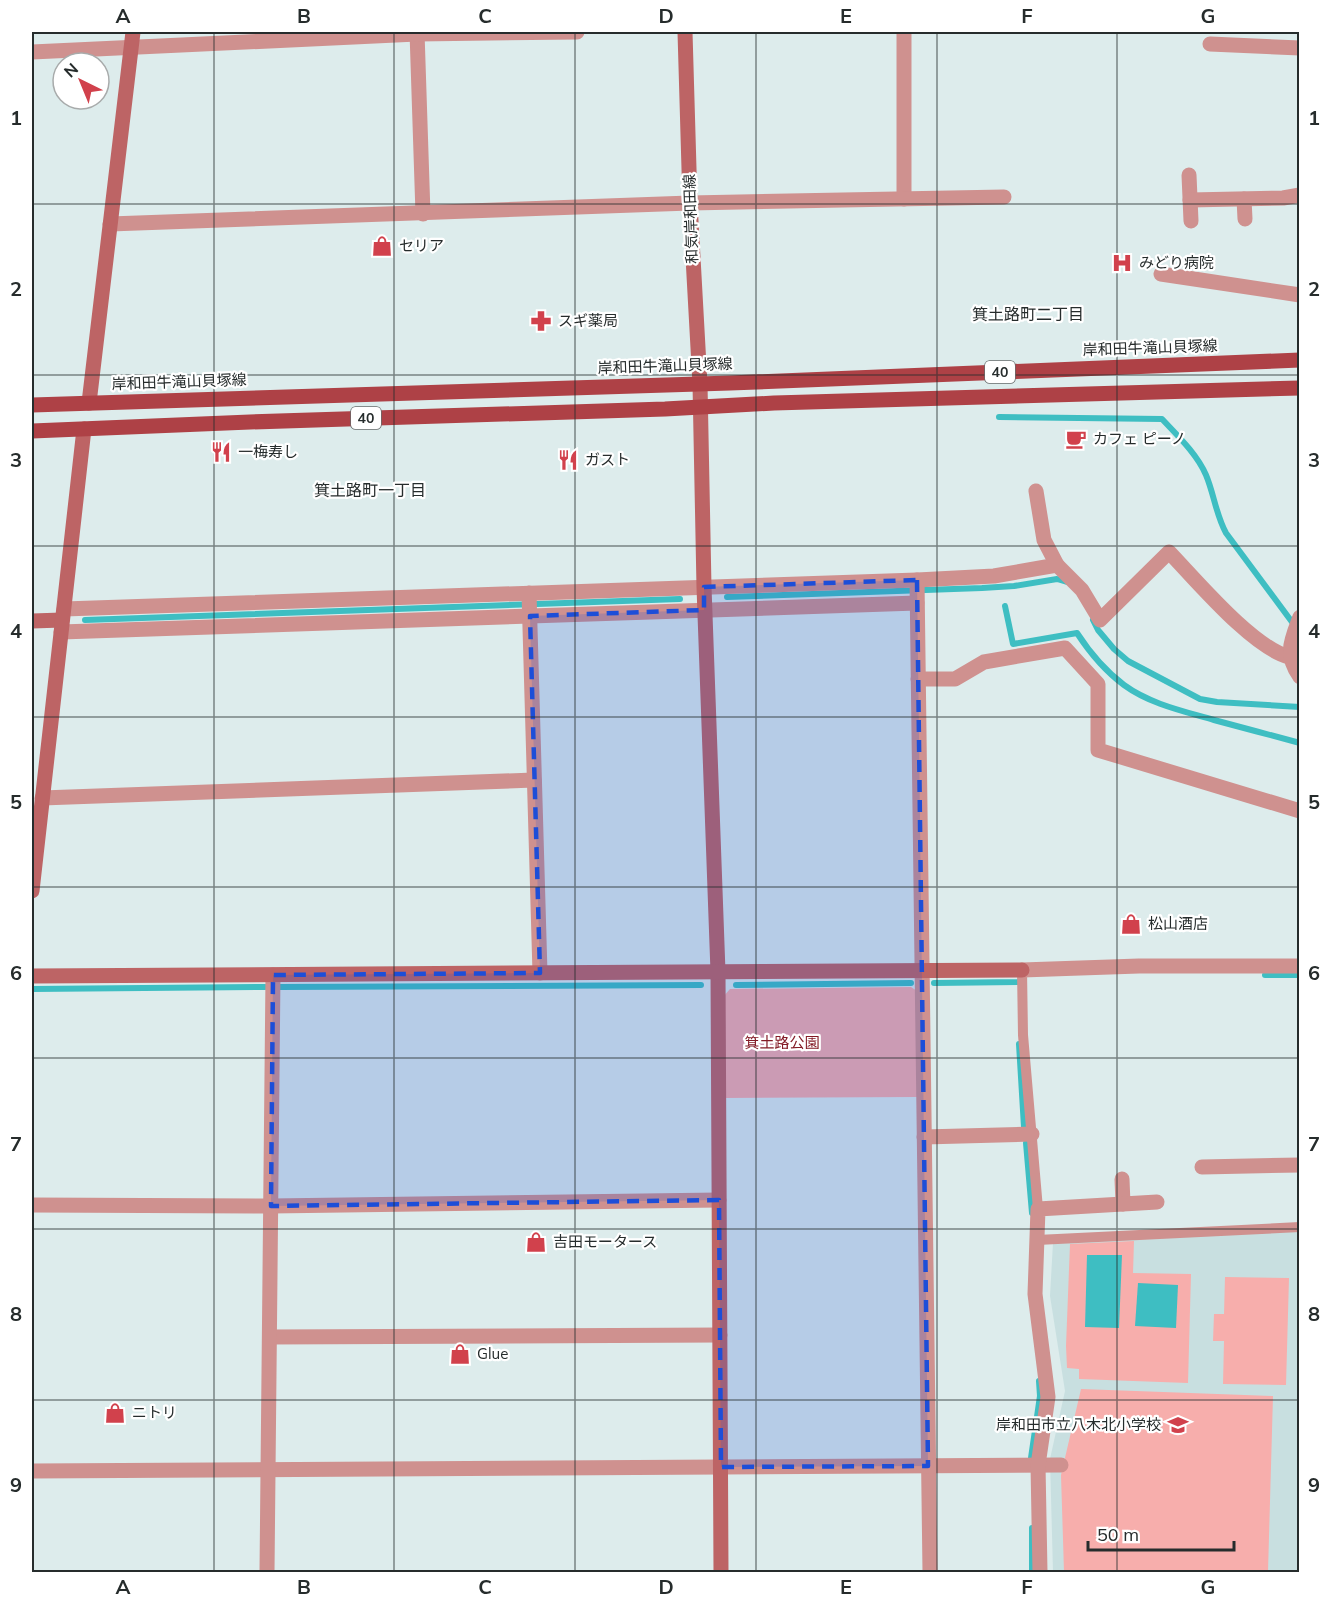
<svg xmlns="http://www.w3.org/2000/svg" width="1331" height="1604" viewBox="0 0 1331 1604" font-family="Mulish,'Noto Sans JP',sans-serif">
<style>
.built{fill:#c8dfe0}
.green{fill:#f7aeac}
.water{fill:#3ebec2}
.lines{fill:none;stroke-linecap:round;stroke-linejoin:round}
.stream{stroke:#3ebec2;stroke-width:6}
.lane{stroke:#cf918f;stroke-width:10}
.street{stroke:#cf918f;stroke-width:15}
.secondary{stroke:#bd6465;stroke-width:15}
.primary{stroke:#ae4146;stroke-width:15}
.marked{fill:#1d4ed8;fill-opacity:0.2;stroke:#1d4ed8;stroke-width:4.5;stroke-dasharray:12 8;stroke-linejoin:round}
.grid{fill:none;stroke:#262c2c;stroke-width:1.5;stroke-opacity:0.55}
.labels{text-anchor:middle;stroke-width:4.5;stroke-linejoin:round;paint-order:stroke}
.shield{fill:#fff;stroke:#676b6b;stroke-width:1.5}
.shield-label{font-size:14px;font-weight:bold;fill:#262c2c}
.street-label{font-size:15px;fill:#262c2c;stroke:#fff}
.poi-label{font-size:15px;fill:#262c2c;stroke:#fff;text-anchor:start}
.park-label{font-size:15px;fill:#831b26;stroke:#fff}
.neighbourhood-label{font-size:16px;fill:#262c2c;stroke:#fff}
.neatline{fill:none;stroke:#262c2c;stroke-width:2}
.grid-label{font-size:20px;text-anchor:middle;font-weight:bold;fill:#262c2c}
</style>
<rect width="100%" height="100%" fill="#ddecec"/>
<polygon class="built" points="1299,1231 1299,1572 1053,1572 1050,1459 1065,1391 1050,1296 1053,1243"/>
<g class="green">
<polygon points="911,987 917,991 919,1097 724,1098 723,997 730,989"/>
<polygon points="1134,1241 1133,1273 1191,1274 1188,1383 1079,1379 1079,1369 1067,1368 1066,1346 1070,1244"/>
<polygon points="1225,1277 1289,1278 1286,1385 1223,1384 1224,1341 1213,1341 1214,1314 1224,1314"/>
<polygon points="1081,1389 1273,1396 1268,1572 1064,1572 1061,1475"/>
</g>
<g class="water">
<polygon points="1087,1255 1122,1255 1119,1328 1085,1327"/>
<polygon points="1138,1283 1178,1285 1176,1328 1135,1326"/>
</g>
<g class="lines">
<g class="stream">
<path d="M999 417 1162 419C1177 435 1197 454 1206 475 1214 494 1216 515 1226 533L1292 622"/>
<polyline points="727,597 982,588 1014,586 1057,579 1067,582"/>
<path d="M1005 606 1013 644 1077 633C1090 653 1104 670 1124 685 1150 704 1183 711 1214 720 1243 728 1271 735 1300 743"/>
<polyline points="85,620 680,599"/>
<polyline points="1093,620 1098,630 1114,649 1128,661 1200,699 1217,702 1300,707"/>
<polyline points="1265,975 1300,975"/>
<polyline points="934,983 1018,982 1023,979"/>
<polyline points="736,985 911,983"/>
<polyline points="279,987 701,985"/>
<polyline points="32,989 265,987"/>
<polyline points="1019,1044 1024,1127"/>
<polyline points="1026,1143 1032,1213"/>
<polyline points="1031,1458 1040,1396 1039,1381"/>
<polyline points="1032,1528 1032,1572"/>
</g>
<g class="lane">
<polyline points="1022,970 1023,1035 1038,1209"/>
<polyline points="1037,1240 1300,1227"/>
</g>
<g class="street">
<polyline points="417,32 423,214"/>
<polyline points="904,32 904,199"/>
<polyline points="1210,44 1300,48"/>
<polyline points="32,52 417,34 577,32"/>
<polyline points="1189,175 1191,221"/>
<polyline points="1244,199 1245,219"/>
<polyline points="1190,200 1283,198 1300,195"/>
<polyline points="110,224 690,203 1004,197"/>
<polyline points="1161,274 1300,295"/>
<path d="M1057 565 1082 590 1100 620 1169 552C1197 581 1252 647 1289 657"/>
<polyline points="917,580 930,1572"/>
<polyline points="529,593 540,973"/>
<polyline points="64,609 917,580 994,576 1057,565 1044,540 1036,491"/>
<path d="M1300 617C1291 641 1284 654 1300 677"/>
<polyline points="61,632 917,603"/>
<polyline points="918,679 955,679 984,662 1065,648 1098,684 1098,750 1300,811"/>
<polyline points="42,798 534,780"/>
<polyline points="1022,970 1139,966 1300,966"/>
<polyline points="924,1137 1032,1134"/>
<polyline points="1202,1167 1300,1165"/>
<polyline points="1122,1179 1123,1204"/>
<polyline points="32,1205 271,1206 719,1200"/>
<polyline points="270,1337 720,1335"/>
<polyline points="32,1471 1061,1465"/>
<polyline points="267,1572 273,975"/>
<polyline points="1040,1572 1038,1465 1048,1397 1035,1294 1038,1209 1157,1202"/>
</g>
<g class="secondary">
<polyline points="685,32 690,203 700,384 704,587 718,972 721,1572"/>
<polyline points="89,403 133,32"/>
<polyline points="32,621 62,620"/>
<polyline points="32,891 84,429"/>
<polyline points="32,976 1022,970"/>
</g>
<g class="primary">
<polyline points="32,405 730,383 1300,360"/>
<polyline points="32,431 250,422 665,409 774,403 1300,388"/>
</g>
</g>
<path class="marked" d="M917 580 928 1466 721 1467 719 1200 271 1206 273 975 540 973 530 616 704 610V587Z"/>
<path class="grid" d="M214 32V1572M394 32V1572M575 32V1572M756 32V1572M937 32V1572M1117 32V1572M32 204H1300M32 375H1300M32 546H1300M32 717H1300M32 887H1300M32 1058H1300M32 1229H1300M32 1400H1300"/>
<defs>
<g id="shop-bare" transform="scale(1.62)"><path d="M-5-2.5h2.3a2.7 3.5 0 0 1 5.4 0H5L5.5 6h-11ZM-1.5-2.5h3a1.5 2.3 0 0 0-3 0Z" fill="#d1414c" stroke="#fff" stroke-width="2.5" paint-order="stroke"/></g>
<g id="hospital-bare" transform="scale(1.62)"><path d="M-5-5h3v3.5h4V-5h3V5h-3V1.5h-4V5h-3Z" fill="#d1414c" stroke="#fff" stroke-width="2.5" paint-order="stroke"/></g>
<g id="pharmacy-bare" transform="scale(1.62)"><path d="M-2-6h4v4h4v4h-4v4h-4v-4h-4v-4h4Z" fill="#d1414c" stroke="#fff" stroke-width="2.5" paint-order="stroke"/></g>
<g id="cafe-bare" transform="scale(1.62)"><path d="M-5.5-4.5H6V0H3Q3 3.5 0 3.5H-2.5Q-5.5 3.5-5.5 0ZM3-3.2v2h1.7v-2ZM-6 4.5H4V6H-6Z" fill="#d1414c" stroke="#fff" stroke-width="2.5" paint-order="stroke"/></g>
<g id="restaurant-bare" transform="scale(1.62)"><path d="M-5-6h1v4h1v-4h1v4h1v-4h1v5L-1.5 .5V6h-2V.5L-5-1ZM5-6V6H3V1.5H1.5Q1.5-4 5-6Z" fill="#d1414c" stroke="#fff" stroke-width="2.5" paint-order="stroke"/></g>
<g id="school-bare" transform="scale(1.62)"><path d="M0-5L7-2L0 1L-7-2ZM-4 1L0 2.5L4 1V4Q0 6-4 4Z" fill="#d1414c" stroke="#fff" stroke-width="2.5" paint-order="stroke"/></g>
</defs>
<g fill-rule="evenodd">
<use href="#shop-bare" x="382" y="246"/>
<use href="#hospital-bare" x="1122" y="263"/>
<use href="#pharmacy-bare" x="541" y="321"/>
<use href="#cafe-bare" x="1076" y="439"/>
<use href="#restaurant-bare" x="221" y="452"/>
<use href="#restaurant-bare" x="568" y="460"/>
<use href="#shop-bare" x="1131" y="924"/>
<use href="#shop-bare" x="536" y="1242"/>
<use href="#shop-bare" x="460" y="1354"/>
<use href="#shop-bare" x="115" y="1413"/>
<use href="#school-bare" x="1178" y="1425"/>
</g>
<g class="labels">
<g class="shield">
<rect x="985" y="361" width="30" height="22" rx="4.5"/>
<rect x="351" y="407" width="30" height="22" rx="4.5"/>
</g>
<g class="shield-label">
<text x="1000" y="377">40</text>
<text x="366" y="423">40</text>
</g>
<g class="street-label">
<text transform="translate(691 219) rotate(-92)" y="5">和気岸和田線</text>
<text transform="translate(1150 348) rotate(-2)" y="5">岸和田牛滝山貝塚線</text>
<text transform="translate(665 366) rotate(-2)" y="5">岸和田牛滝山貝塚線</text>
<text transform="translate(179 382) rotate(-2)" y="5">岸和田牛滝山貝塚線</text>
</g>
<g class="poi-label">
<text x="399" y="251">セリア</text>
<text x="1139" y="268">みどり病院</text>
<text x="558" y="326">スギ薬局</text>
<text x="1093" y="444">カフェ ピーノ</text>
<text x="238" y="457">一梅寿し</text>
<text x="585" y="465">ガスト</text>
<text x="1148" y="929">松山酒店</text>
<text x="553" y="1247">吉田モータース</text>
<text x="477" y="1359">Glue</text>
<text x="132" y="1418">ニトリ</text>
<text x="1161" y="1430" text-anchor="end">岸和田市立八木北小学校</text>
</g>
<g class="park-label">
<text x="782" y="1048">箕土路公園</text>
</g>
<g class="neighbourhood-label">
<text x="1028" y="320">箕土路町二丁目</text>
<text x="370" y="496">箕土路町一丁目</text>
</g>
</g>
<rect width="1331" height="1604" fill="none" stroke="#ffffff" stroke-width="66"/>
<g transform="translate(81 81) rotate(317)"><circle r="28" fill="#ffffff" stroke="#a8abab" stroke-width="1.5"/>
<path d="M0-4.5L10 22L0 15L-10 22Z" fill="#d1414c"/>
<text y="-9" font-size="16" font-weight="bold" text-anchor="middle" fill="#262c2c">N</text>
</g>
<path d="M1088 1541v9h146v-9" fill="none" stroke="#262c2c" stroke-width="3"/>
<text x="1097" y="1541" font-size="18" fill="#262c2c" stroke="#ffffff" stroke-width="4.5" paint-order="stroke">50 m</text>
<rect x="33" y="33" width="1265" height="1538" class="neatline"/>
<g class="grid-label">
<text x="123" y="23">A</text>
<text x="304" y="23">B</text>
<text x="485" y="23">C</text>
<text x="666" y="23">D</text>
<text x="846" y="23">E</text>
<text x="1027" y="23">F</text>
<text x="1208" y="23">G</text>
<text x="16" y="125">1</text>
<text x="1314" y="125">1</text>
<text x="16" y="296">2</text>
<text x="1314" y="296">2</text>
<text x="16" y="467">3</text>
<text x="1314" y="467">3</text>
<text x="16" y="638">4</text>
<text x="1314" y="638">4</text>
<text x="16" y="809">5</text>
<text x="1314" y="809">5</text>
<text x="16" y="980">6</text>
<text x="1314" y="980">6</text>
<text x="16" y="1151">7</text>
<text x="1314" y="1151">7</text>
<text x="16" y="1321">8</text>
<text x="1314" y="1321">8</text>
<text x="16" y="1492">9</text>
<text x="1314" y="1492">9</text>
<text x="123" y="1594">A</text>
<text x="304" y="1594">B</text>
<text x="485" y="1594">C</text>
<text x="666" y="1594">D</text>
<text x="846" y="1594">E</text>
<text x="1027" y="1594">F</text>
<text x="1208" y="1594">G</text>
</g>
</svg>
